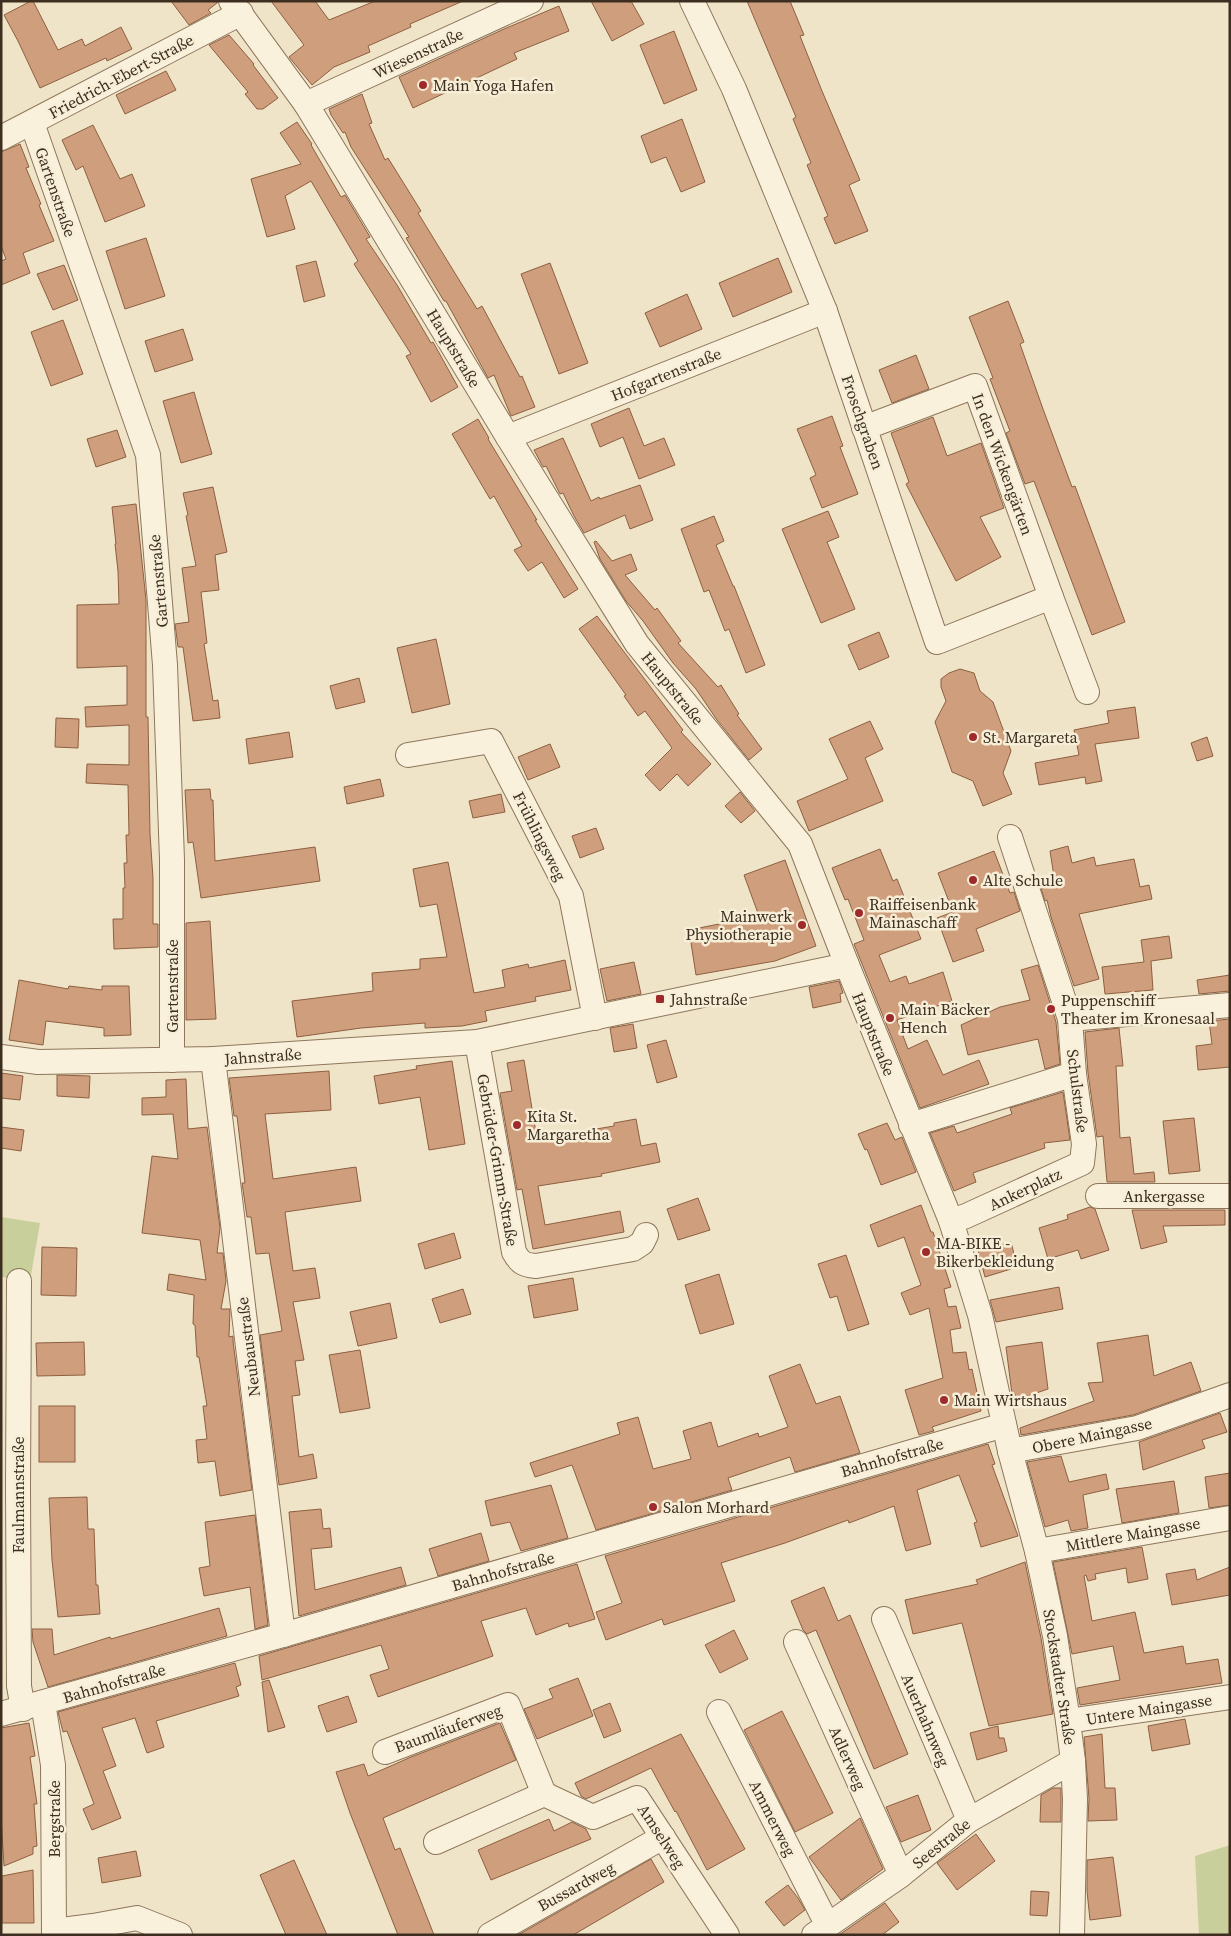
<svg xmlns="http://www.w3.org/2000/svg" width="1231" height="1936" viewBox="0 0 1231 1936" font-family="'Source Serif 4',serif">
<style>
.green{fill:#c9cf9b}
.building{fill:#cf9f7d;stroke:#8d5f41}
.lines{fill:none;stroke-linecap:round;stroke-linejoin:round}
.minor-casing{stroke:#8d765c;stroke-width:26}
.minor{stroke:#faf1dc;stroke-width:24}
.poi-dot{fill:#9e2a2b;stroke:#f7eed8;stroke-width:2}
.labels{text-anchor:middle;stroke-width:5;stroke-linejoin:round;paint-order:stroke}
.street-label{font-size:16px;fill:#3d2e20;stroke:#f7eed8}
.poi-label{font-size:16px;fill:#3d2e20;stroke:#f7eed8;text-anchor:start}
</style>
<rect width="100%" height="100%" fill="#f0e4c8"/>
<g class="green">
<polygon points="1,1217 40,1223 30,1281 1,1277"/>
<polygon points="1230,1845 1230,1935 1199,1935 1195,1856"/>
</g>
<g class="building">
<polygon points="31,1 33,1 58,50 82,39 85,46 121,27 132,49 107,61 106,58 40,88 18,41 4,15"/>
<polygon points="171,1 217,1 217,3 208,10 211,13 189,25"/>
<polygon points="271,1 315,1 329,20 375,1 463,1 410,24 411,27 368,46 370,52 334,67 312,85 289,57 304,45"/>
<polygon points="591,1 631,1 644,24 612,41"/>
<polygon points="747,1 790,1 804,35 800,36 822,91 860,180 849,185 868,231 835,244 824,218 828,216 807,165 811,163 793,119 796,117"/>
<polygon points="559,6 569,31 514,53 517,59 413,108 399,77 504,29"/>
<polygon points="674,31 697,90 664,104 640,45"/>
<polygon points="229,35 254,64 253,65 278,98 263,109 257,109 245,94 248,92 209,45"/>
<polygon points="166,71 176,90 125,114 116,95"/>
<polygon points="362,94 372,123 369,124 385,160 388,158 421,211 418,213 477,309 482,306 520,377 522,376 535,407 511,416 494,375 488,378 446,301 444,301 406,238 409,237 351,147 345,132 343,133 331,115 329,109"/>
<polygon points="682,119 705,182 681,192 666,157 651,163 641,136"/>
<polygon points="297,122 312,144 311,145 341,197 345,195 370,237 366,239 397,285 431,343 433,342 458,387 431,402 406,356 411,354 354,264 358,261 311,181 285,196 295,229 267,237 251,179 301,164 280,133"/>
<polygon points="93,125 120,179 132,174 145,206 105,222 83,166 76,170 62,140"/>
<polygon points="20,144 29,167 26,168 41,204 39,205 54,241 23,253 30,273 1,285 1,261 6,259 1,246 1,152"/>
<polygon points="146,238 165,296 125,309 106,251"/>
<polygon points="778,258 792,292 733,317 719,283"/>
<polygon points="316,261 325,296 304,302 296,266"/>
<polygon points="550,263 588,363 559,374 521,274"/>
<polygon points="64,265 78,300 53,310 37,274"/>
<polygon points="687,294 702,329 660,347 645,313"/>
<polygon points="1008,301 1024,342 1020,344 1043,409 1072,487 1075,486 1125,622 1092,635 1034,481 1025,484 1006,433 1010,431 990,379 993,378 969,317"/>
<polygon points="63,320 83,374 51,386 31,332"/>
<polygon points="183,329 193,360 155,372 145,341"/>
<polygon points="916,355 929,389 892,403 879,370"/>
<polygon points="194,392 212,454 181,463 163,401"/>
<polygon points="629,408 644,446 664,438 675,465 639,479 623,437 600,447 591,424"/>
<polygon points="832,416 843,446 840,447 858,494 822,508 810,478 816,475 797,429"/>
<polygon points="933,417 947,456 981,443 1004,508 980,517 1001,557 956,581 906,484 909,482 891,433"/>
<polygon points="478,419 489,438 488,439 537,520 535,520 578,589 564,598 542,562 528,571 514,550 522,546 494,496 490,499 452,434"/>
<polygon points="117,430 126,457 96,467 87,439"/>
<polygon points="563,438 591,501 599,497 600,499 640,485 653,520 630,529 625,515 584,533 574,516 563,493 560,494 546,466 543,467 534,450"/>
<polygon points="213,487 227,552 215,555 219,590 201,592 207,643 204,644 213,701 218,700 220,718 193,721 183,647 178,647 175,624 189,622 182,568 196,566 186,516 188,515 183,493"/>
<polygon points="136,504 146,600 146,717 148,717 150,834 153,878 153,924 158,924 158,947 114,949 113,919 123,919 123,888 125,888 124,863 127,863 126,835 129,835 128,785 86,783 87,764 129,765 129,725 86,727 85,707 127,705 127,666 77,668 77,605 119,604 118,571 115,544 116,544 112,507"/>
<polygon points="828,511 839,537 827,542 855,609 821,623 782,529"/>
<polygon points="714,516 724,541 716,545 733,586 734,586 765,665 746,673 729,629 725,631 709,590 704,592 681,529"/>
<polygon points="596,541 612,561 631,554 637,570 625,575 655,610 657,608 681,641 678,643 718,687 721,685 739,714 737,715 762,749 749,760 717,720 696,689 673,663 643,621 626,601 600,559 594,542"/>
<polygon points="597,616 683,730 681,732 711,764 688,786 677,774 660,791 645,775 672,748 645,711 638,716 624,696 626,695 579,629"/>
<polygon points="879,632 889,657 859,670 848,645"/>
<polygon points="436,639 450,704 412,713 397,648"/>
<polygon points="960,669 974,673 980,691 993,702 1011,751 1003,773 1012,794 983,806 973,781 952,772 935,722 946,701 941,687 941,679 949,673"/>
<polygon points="359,678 365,702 336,709 330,686"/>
<polygon points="1135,707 1139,738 1095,744 1102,781 1086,784 1085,777 1039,785 1035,763 1079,755 1074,730 1109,723 1107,711"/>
<polygon points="56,718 79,719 78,748 55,747"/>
<polygon points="870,721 883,749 865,758 883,801 809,831 797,801 848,779 829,739"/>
<polygon points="289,732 293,757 249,764 246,739"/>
<polygon points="1207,737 1213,756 1197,761 1191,743"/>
<polygon points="550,744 560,767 528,780 518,757"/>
<polygon points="380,779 384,796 347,804 344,787"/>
<polygon points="210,789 211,800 213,800 215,861 315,847 320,881 201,898 193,842 188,843 185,790"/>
<polygon points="740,792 755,811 741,823 725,806"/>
<polygon points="501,794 505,812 473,818 469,801"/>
<polygon points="596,828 604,849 580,858 572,836"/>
<polygon points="1068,846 1072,863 1094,857 1096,866 1134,859 1140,887 1149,885 1152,899 1079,914 1099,979 1074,986 1051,917 1047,900 1045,901 1039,882 1048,878 1051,884 1055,883 1050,851"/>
<polygon points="880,849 893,881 897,879 921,939 879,955 890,982 906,976 909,984 943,972 952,1001 897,1020 908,1049 927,1040 943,1075 979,1060 989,1084 920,1108 854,944 864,940 848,899 845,900 832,868"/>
<polygon points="994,851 1010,893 1014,892 1020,911 976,929 984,951 953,962 937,918 953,912 938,873"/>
<polygon points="785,860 816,946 775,961 696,975 689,930 759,916 744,875"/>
<polygon points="448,862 474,993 505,987 502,970 528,964 529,968 565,960 571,990 535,997 536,1001 485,1011 487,1021 462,1026 425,1028 425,1023 361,1028 297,1037 292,1001 373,991 372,973 420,969 420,959 447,957 437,904 420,907 413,869"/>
<polygon points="210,921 216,1019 186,1020 186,923"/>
<polygon points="1169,936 1172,958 1151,961 1153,990 1105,994 1102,967 1144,962 1141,940"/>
<polygon points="634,962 641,994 607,1001 600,969"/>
<polygon points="1038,965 1056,1022 1060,1064 1045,1069 1038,1039 968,1055 961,1025 1000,1007 1030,1000 1021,970"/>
<polygon points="1230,975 1230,991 1199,994 1197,980"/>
<polygon points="19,980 68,989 69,986 102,990 102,986 129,986 131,1035 104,1036 104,1028 46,1021 43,1045 9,1040"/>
<polygon points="839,981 843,993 840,994 841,1002 813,1008 809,987"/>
<polygon points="1230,1019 1230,1067 1198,1070 1196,1046 1212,1044 1209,1021"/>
<polygon points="633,1024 637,1048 614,1052 610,1028"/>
<polygon points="1119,1028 1123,1066 1116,1066 1120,1138 1130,1137 1134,1174 1154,1172 1155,1182 1107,1182 1103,1136 1097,1137 1088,1073 1085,1032"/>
<polygon points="666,1040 677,1077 657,1083 647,1045"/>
<polygon points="524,1060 537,1139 614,1126 614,1123 636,1119 641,1146 656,1143 660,1162 601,1174 602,1176 538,1186 545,1225 620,1211 624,1232 533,1249 522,1189 517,1190 500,1093 512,1091 507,1063"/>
<polygon points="452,1061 465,1144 429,1150 420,1097 379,1104 374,1076 417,1069 416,1066"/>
<polygon points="329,1071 331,1110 265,1114 273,1179 356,1167 361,1201 285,1212 293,1271 315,1268 320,1298 293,1302 304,1360 295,1361 300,1395 292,1396 299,1457 313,1454 317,1478 279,1485 260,1335 282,1331 269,1253 256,1254 251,1217 247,1217 242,1183 245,1183 237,1116 234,1116 229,1078"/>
<polygon points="1,1073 23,1076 20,1100 1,1098"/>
<polygon points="57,1075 90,1076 89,1098 57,1096"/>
<polygon points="186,1079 188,1129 207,1127 220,1228 217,1253 223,1253 226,1281 221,1309 230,1309 229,1337 233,1336 233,1341 252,1490 220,1496 215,1461 198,1463 196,1440 207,1439 203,1406 207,1406 199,1357 197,1357 195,1325 193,1324 194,1295 167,1290 169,1274 206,1280 200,1240 142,1233 152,1156 178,1159 173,1114 142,1115 142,1098 166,1097 166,1080"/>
<polygon points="1063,1092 1070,1140 1044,1143 1045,1148 973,1173 976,1182 954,1191 930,1133 954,1126 957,1133 1012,1114 1010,1108"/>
<polygon points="1194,1118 1200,1171 1169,1174 1163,1121"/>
<polygon points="887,1123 895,1140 902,1137 916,1172 881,1185 867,1149 865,1150 858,1134"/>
<polygon points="1,1127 24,1130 21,1151 1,1148"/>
<polygon points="698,1198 710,1230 678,1240 667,1209"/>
<polygon points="921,1205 931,1232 933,1232 951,1287 944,1289 948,1307 956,1306 961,1328 950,1330 953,1353 966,1352 969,1370 972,1369 981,1411 932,1427 934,1431 919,1435 905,1390 943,1378 929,1308 910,1315 901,1293 921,1285 904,1237 878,1247 870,1225"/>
<polygon points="1090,1207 1095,1209 1109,1250 1081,1259 1078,1250 1048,1259 1039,1228 1068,1219 1067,1215"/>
<polygon points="1132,1210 1225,1210 1225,1225 1163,1226 1167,1242 1141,1249"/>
<polygon points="454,1233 461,1258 425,1269 418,1244"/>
<polygon points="1011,1242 1015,1258 1009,1260 1011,1269 985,1277 978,1251"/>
<polygon points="42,1247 77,1248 76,1296 41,1295"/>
<polygon points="846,1255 869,1324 848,1331 837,1296 830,1298 818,1264"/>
<polygon points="719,1274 734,1324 700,1334 685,1285"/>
<polygon points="573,1278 578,1310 534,1318 528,1286"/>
<polygon points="1059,1287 1063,1309 996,1322 990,1300"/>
<polygon points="463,1289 471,1314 440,1323 432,1299"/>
<polygon points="390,1303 397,1338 358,1346 350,1312"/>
<polygon points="1148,1335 1154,1376 1191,1362 1201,1391 1133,1415 1021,1435 1020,1428 1094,1401 1088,1383 1103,1382 1097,1343"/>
<polygon points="84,1342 85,1375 37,1376 36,1343"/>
<polygon points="1042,1342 1048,1389 1016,1400 1015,1394 1012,1394 1006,1347"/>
<polygon points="360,1350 370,1408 340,1413 329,1355"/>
<polygon points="800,1364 816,1404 840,1396 860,1453 795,1472 790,1457 728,1478 732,1490 596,1530 572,1465 535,1477 530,1463 620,1434 617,1423 638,1417 653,1469 691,1459 683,1431 711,1422 718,1447 758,1433 759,1437 788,1427 769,1376"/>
<rect x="39" y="1406" width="36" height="56"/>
<polygon points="1220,1413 1227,1432 1202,1440 1205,1448 1143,1470 1139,1442"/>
<polygon points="988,1444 995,1464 992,1465 1018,1536 981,1547 974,1523 977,1522 959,1475 917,1490 931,1544 906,1551 894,1506 849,1523 848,1520 785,1543 721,1563 735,1601 664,1625 662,1619 606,1640 596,1612 622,1603 605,1556"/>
<polygon points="1061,1456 1069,1482 1106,1474 1109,1489 1083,1495 1088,1528 1071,1531 1068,1520 1045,1527 1027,1462"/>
<polygon points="1230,1473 1230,1505 1209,1508 1205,1477"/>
<polygon points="1174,1481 1179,1513 1122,1523 1116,1489"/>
<polygon points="551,1485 568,1538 521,1551 510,1522 491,1526 485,1501"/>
<polygon points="87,1497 88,1529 94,1529 96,1585 98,1585 100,1614 58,1617 52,1560 49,1498"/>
<polygon points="321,1509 323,1529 330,1528 332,1547 311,1549 315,1590 401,1567 406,1585 299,1616 289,1512"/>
<polygon points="255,1515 268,1625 255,1629 250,1587 204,1596 199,1568 210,1566 205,1522"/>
<polygon points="481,1533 489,1561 438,1576 429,1549"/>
<polygon points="1142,1547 1148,1579 1128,1583 1126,1568 1095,1574 1096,1579 1088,1581 1086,1575 1084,1576 1092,1621 1135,1612 1144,1653 1183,1646 1186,1664 1218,1659 1222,1683 1080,1705 1077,1688 1120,1680 1113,1646 1072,1654 1053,1562"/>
<polygon points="1025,1562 1041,1638 1053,1714 989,1726 962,1623 913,1634 905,1600 978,1584 976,1580"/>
<polygon points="577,1564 595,1619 569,1627 568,1623 536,1635 526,1608 481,1621 493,1656 378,1697 370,1675 389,1669 381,1645 262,1680 259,1656"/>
<polygon points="1230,1567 1230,1595 1172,1605 1166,1574 1195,1569 1197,1580"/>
<polygon points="824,1587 838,1621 850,1615 908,1754 874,1769 816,1630 807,1634 803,1630 791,1601"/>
<polygon points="219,1608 227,1636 48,1687 33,1642 32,1629 52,1629 54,1655 110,1637 111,1639"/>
<polygon points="734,1630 748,1659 720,1673 705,1645"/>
<polygon points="235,1663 241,1685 236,1687 239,1696 156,1721 164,1747 147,1753 135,1718 102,1728 116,1766 103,1771 121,1818 92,1830 83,1809 94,1804 67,1731 63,1732 58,1712"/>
<polygon points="578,1678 593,1716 537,1739 524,1709 553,1698 549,1689"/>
<polygon points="269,1680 285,1727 268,1732 262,1682"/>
<polygon points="348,1696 357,1722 327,1732 318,1706"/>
<polygon points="610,1703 621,1731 604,1738 593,1710"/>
<polygon points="782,1711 833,1813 795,1832 744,1730"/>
<polygon points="1185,1719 1190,1744 1152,1751 1148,1726"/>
<polygon points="29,1723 35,1756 30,1757 37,1804 34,1804 37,1846 33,1847 33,1854 4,1866 1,1818 1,1728"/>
<polygon points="500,1723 516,1760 383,1818 395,1850 400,1848 434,1935 398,1935 350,1813 336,1772 364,1764 368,1776 411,1757"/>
<polygon points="998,1726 999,1738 1004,1738 1007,1751 977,1760 970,1733"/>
<polygon points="681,1734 745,1849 707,1870 676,1811 675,1812 651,1768 586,1799 581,1796 575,1783"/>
<polygon points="1102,1734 1105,1788 1115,1788 1117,1820 1088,1821 1089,1798 1084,1737"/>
<polygon points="1053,1788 1061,1788 1061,1822 1040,1822 1041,1795"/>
<polygon points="918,1795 931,1830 901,1842 886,1807"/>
<polygon points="860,1818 883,1869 841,1900 809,1857"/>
<polygon points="549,1819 554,1831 572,1822 586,1829 591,1839 491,1880 478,1850"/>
<polygon points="976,1834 995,1861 957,1890 937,1863"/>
<polygon points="136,1851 141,1876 102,1883 98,1858"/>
<polygon points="1113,1857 1121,1916 1090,1920 1087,1891 1087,1860"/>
<polygon points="651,1859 664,1882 573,1935 518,1935"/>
<polygon points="294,1860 327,1935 286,1935 260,1875"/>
<polygon points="33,1870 34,1923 2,1923 2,1876"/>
<polygon points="788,1885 798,1898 805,1910 784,1926 765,1902"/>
<polygon points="1031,1891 1049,1892 1047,1916 1030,1915"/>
<polygon points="885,1903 899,1922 882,1935 839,1935"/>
</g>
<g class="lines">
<g class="minor-casing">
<g id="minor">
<polyline points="231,1 306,104 508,437 637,644 800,844 847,965 951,1221 980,1315 1010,1451 1037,1551 1055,1636 1068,1721 1073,1761 1075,1799 1072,1935"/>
<polyline points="692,1 734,89 825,311 937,642 1051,597 1087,692"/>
<polyline points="306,104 531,1"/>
<polyline points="32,123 148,455 165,665 172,860 172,1060"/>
<polyline points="1,138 241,13"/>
<polyline points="864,428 975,386 1051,597"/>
<polyline points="508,437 825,311"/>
<polyline points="408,755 491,741 571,896 595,1018"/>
<polyline points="1070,1019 1230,1005"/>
<path d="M477 1042 514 1252C520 1263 524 1265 536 1266L633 1249 642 1243 646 1235"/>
<polyline points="1,1057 38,1062 213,1059 477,1042 847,965"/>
<polyline points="213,1059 283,1635"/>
<polyline points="911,1125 1074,1074"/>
<polyline points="1098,1196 1230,1196"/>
<polyline points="951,1221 966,1216 1082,1163 1084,1144 1074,1074 1070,1019 1010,837"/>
<polyline points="19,1281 18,1487 19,1686 23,1709"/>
<polyline points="1010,1451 1137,1428 1230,1395"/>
<polyline points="1037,1551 1230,1518"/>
<polyline points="884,1619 969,1820"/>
<polyline points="796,1642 901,1875"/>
<polyline points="43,1703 53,1765 54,1935"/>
<polyline points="719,1712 827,1924"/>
<polyline points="1,1714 283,1635 1004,1425"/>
<polyline points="1068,1721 1230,1697"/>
<polyline points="385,1752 508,1705 544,1794"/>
<polyline points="544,1794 593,1817 637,1798 727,1935"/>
<polyline points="436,1842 544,1794"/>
<polyline points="54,1931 93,1926 137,1918 180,1935"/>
<polyline points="490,1935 663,1837"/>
<polyline points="814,1935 901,1875 969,1820 1073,1761"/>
</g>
</g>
<use href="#minor" class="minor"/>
</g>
<g class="poi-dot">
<circle cx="423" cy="85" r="5"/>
<circle cx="973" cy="737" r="5"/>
<circle cx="973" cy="880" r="5"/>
<circle cx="859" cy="913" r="5"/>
<circle cx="802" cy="925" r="5"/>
<rect x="655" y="994" width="10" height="10" rx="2.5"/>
<circle cx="1051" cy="1009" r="5"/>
<circle cx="890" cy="1018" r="5"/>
<circle cx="517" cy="1125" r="5"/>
<circle cx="926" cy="1252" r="5"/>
<circle cx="944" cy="1400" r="5"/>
<circle cx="653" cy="1507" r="5"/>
</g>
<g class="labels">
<g class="street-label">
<text transform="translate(418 53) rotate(-25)" y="6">Wiesenstraße</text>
<text transform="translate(121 76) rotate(-28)" y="6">Friedrich-Ebert-Straße</text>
<text transform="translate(56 192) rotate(71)" y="6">Gartenstraße</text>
<text transform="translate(454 348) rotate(59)" y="6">Hauptstraße</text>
<text transform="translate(666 374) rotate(-22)" y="6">Hofgartenstraße</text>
<text transform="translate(863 422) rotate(71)" y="6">Froschgraben</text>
<text transform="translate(1003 464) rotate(70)" y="6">In den Wickengärten</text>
<text transform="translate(158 581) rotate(-95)" y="6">Gartenstraße</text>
<text transform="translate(673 688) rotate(51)" y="6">Hauptstraße</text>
<text transform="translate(540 836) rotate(63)" y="6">Frühlingsweg</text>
<text transform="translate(172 986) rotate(-90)" y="6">Gartenstraße</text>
<text transform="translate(874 1034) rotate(68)" y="6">Hauptstraße</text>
<text transform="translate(263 1056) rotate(-4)" y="6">Jahnstraße</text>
<text transform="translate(1078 1091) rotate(83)" y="6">Schulstraße</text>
<text transform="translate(498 1160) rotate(80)" y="6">Gebrüder-Grimm-Straße</text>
<text transform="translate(1025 1189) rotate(-25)" y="6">Ankerplatz</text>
<text x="1164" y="1202">Ankergasse</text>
<text transform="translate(248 1347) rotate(-97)" y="6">Neubaustraße</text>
<text transform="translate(1092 1435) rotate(-12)" y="6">Obere Maingasse</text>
<text transform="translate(892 1457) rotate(-16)" y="6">Bahnhofstraße</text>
<text transform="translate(18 1495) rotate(-90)" y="6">Faulmannstraße</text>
<text transform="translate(1133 1534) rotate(-10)" y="6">Mittlere Maingasse</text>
<text transform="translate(503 1571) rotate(-16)" y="6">Bahnhofstraße</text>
<text transform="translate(1060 1677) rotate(81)" y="6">Stockstadter Straße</text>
<text transform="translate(114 1683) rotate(-16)" y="6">Bahnhofstraße</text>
<text transform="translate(1149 1709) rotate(-9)" y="6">Untere Maingasse</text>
<text transform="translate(926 1720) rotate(67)" y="6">Auerhahnweg</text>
<text transform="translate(448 1728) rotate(-20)" y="6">Baumläuferweg</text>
<text transform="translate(848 1758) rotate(66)" y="6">Adlerweg</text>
<text transform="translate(773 1818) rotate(63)" y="6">Ammerweg</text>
<text transform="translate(54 1819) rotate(-90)" y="6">Bergstraße</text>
<text transform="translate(662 1836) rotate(57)" y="6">Amselweg</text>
<text transform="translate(941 1843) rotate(-39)" y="6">Seestraße</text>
<text transform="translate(576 1886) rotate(-29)" y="6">Bussardweg</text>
</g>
<g class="poi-label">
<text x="433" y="91">Main Yoga Hafen</text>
<text x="983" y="743">St. Margareta</text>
<text x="983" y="886">Alte Schule</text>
<text x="869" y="910">Raiffeisenbank<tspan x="869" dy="18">Mainaschaff</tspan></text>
<text x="792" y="922" text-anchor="end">Mainwerk<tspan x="792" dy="18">Physiotherapie</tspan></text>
<text x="670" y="1005">Jahnstraße</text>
<text x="1061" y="1006">Puppenschiff<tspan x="1061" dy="18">Theater im Kronesaal</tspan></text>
<text x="900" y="1015">Main Bäcker<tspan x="900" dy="18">Hench</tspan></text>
<text x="527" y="1122">Kita St.<tspan x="527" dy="18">Margaretha</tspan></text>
<text x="936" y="1249">MA-BIKE -<tspan x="936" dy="18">Bikerbekleidung</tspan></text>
<text x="954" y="1406">Main Wirtshaus</text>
<text x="663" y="1513">Salon Morhard</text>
</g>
</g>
<rect width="1231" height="1936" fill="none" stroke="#3d2e20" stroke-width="5"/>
</svg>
